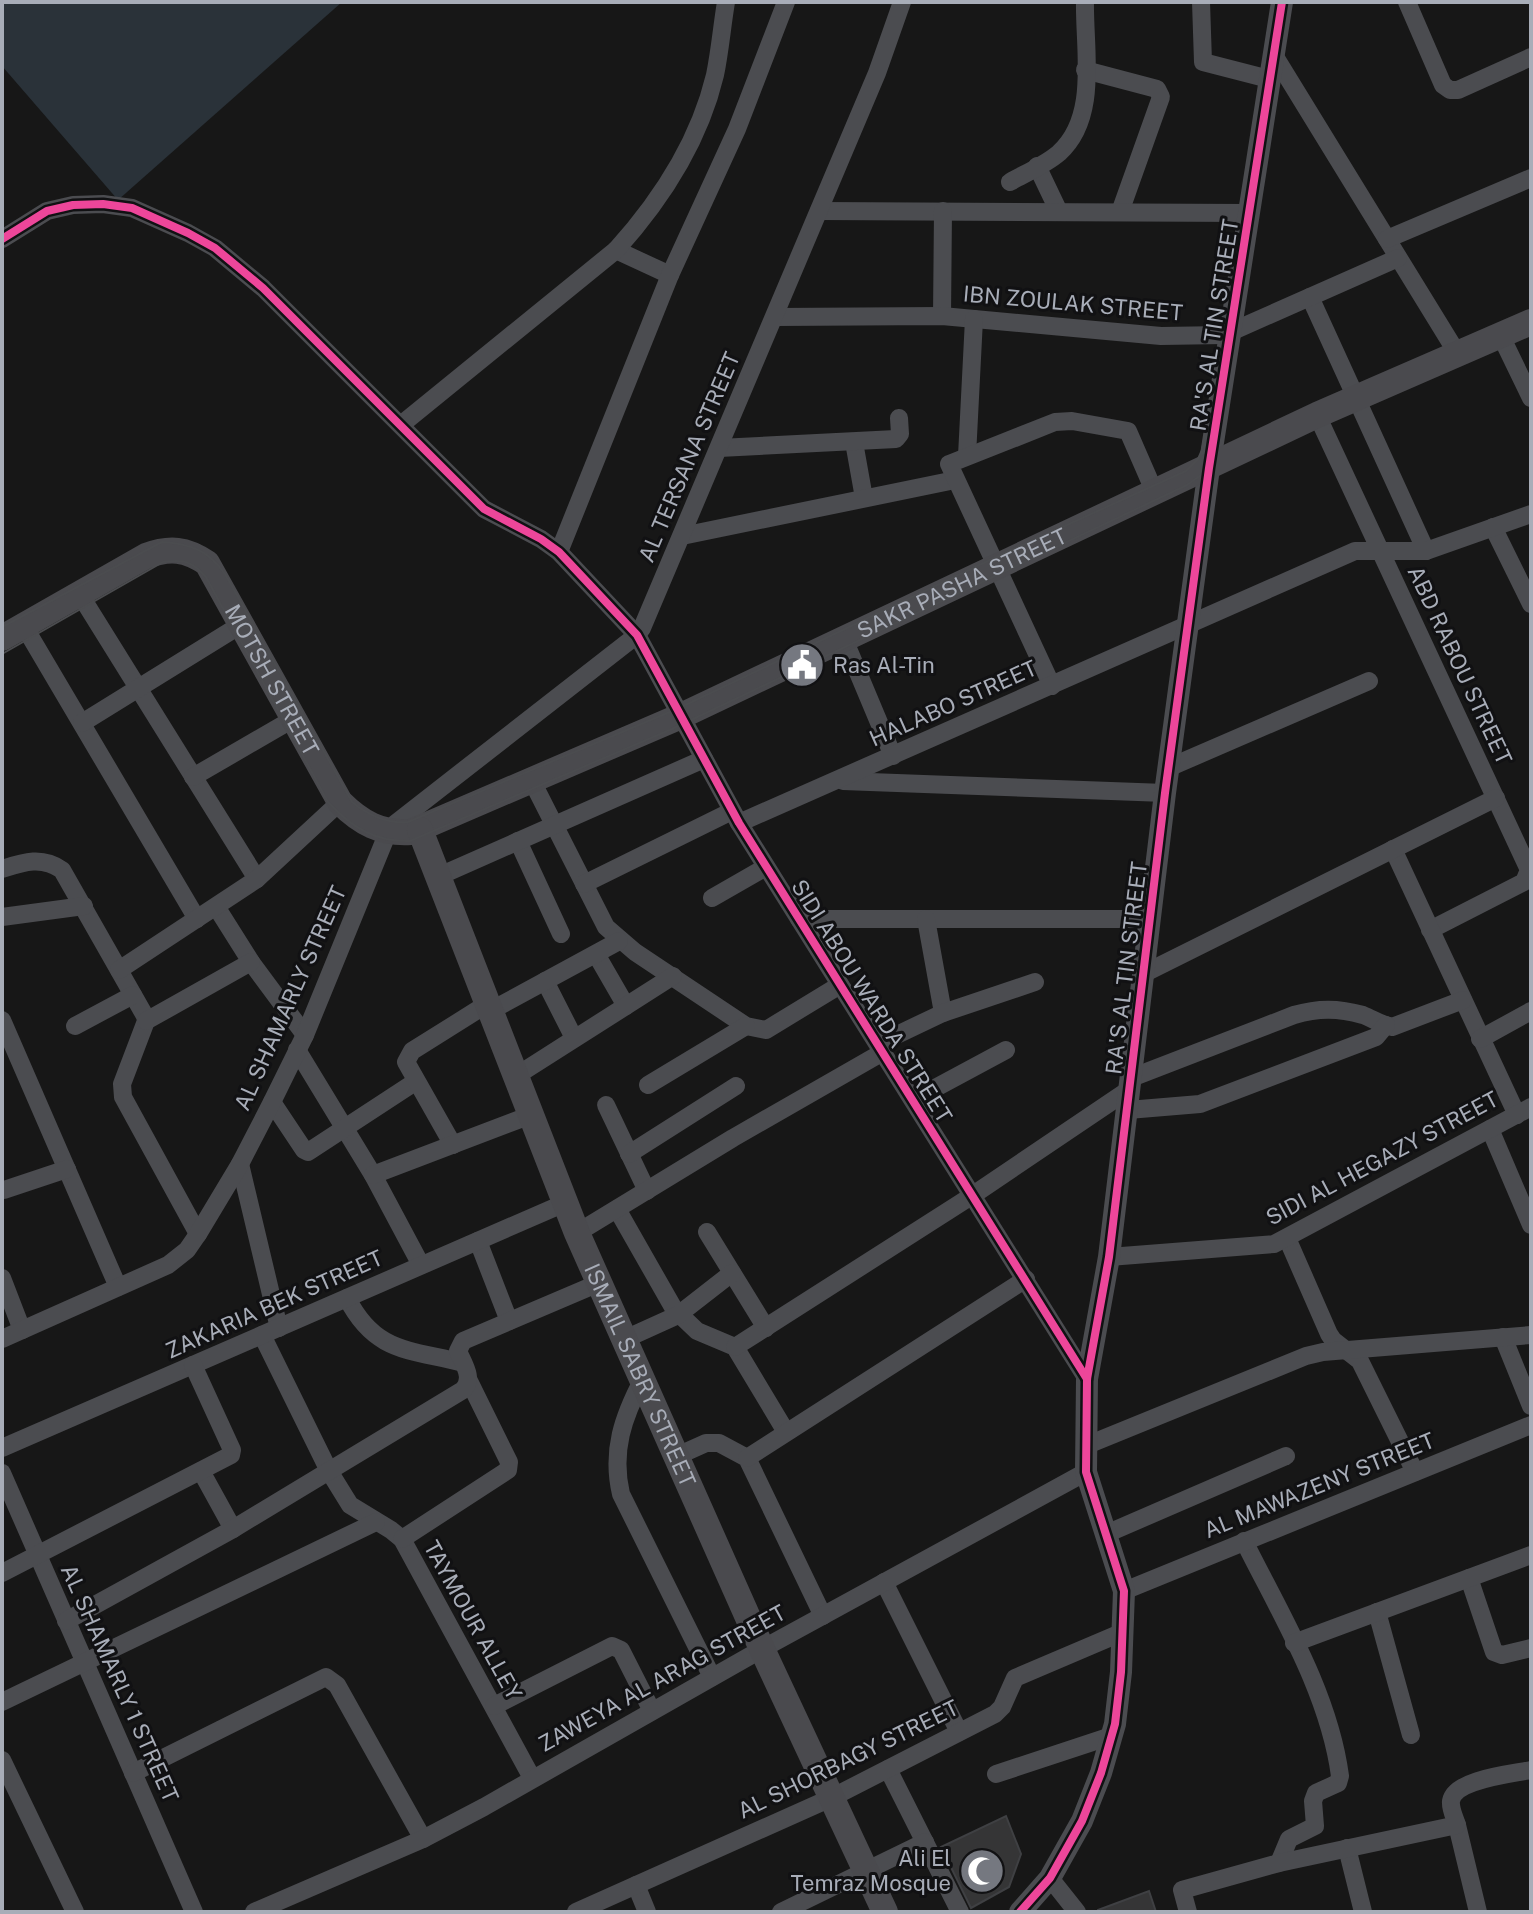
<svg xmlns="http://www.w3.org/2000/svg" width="1533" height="1914" viewBox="0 0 1533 1914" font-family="'Public Sans',sans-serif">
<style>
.water{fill:#2a3239}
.building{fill:#353536;stroke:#3f4043;stroke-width:2}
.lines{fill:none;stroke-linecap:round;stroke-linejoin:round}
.minor{stroke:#4b4c50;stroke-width:18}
.tertiary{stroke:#4b4c50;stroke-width:22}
.secondary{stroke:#4a4a4e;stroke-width:26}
.tram{stroke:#4b4c4f;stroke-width:2}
.cycleway-casing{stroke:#111113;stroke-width:13}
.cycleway{stroke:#ed469a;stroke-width:8}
.labels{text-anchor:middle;stroke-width:6;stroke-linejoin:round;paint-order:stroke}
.street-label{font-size:22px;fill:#a8adb8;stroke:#111113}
.poi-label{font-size:22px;fill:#a8adb8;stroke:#111113;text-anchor:start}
</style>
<rect width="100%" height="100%" fill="#171717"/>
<polygon class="water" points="2,2 342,2 118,200 2,66"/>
<g class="building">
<polygon points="1006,1816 1021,1854 1009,1887 971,1908 941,1847"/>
<polygon points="1149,1891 1156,1912 1098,1912 1098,1910"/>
</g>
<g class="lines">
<g class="minor">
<polyline points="1201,2 1203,62 1269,79"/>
<polyline points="1407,2 1443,85 1450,90 1458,90 1531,57"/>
<polyline points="1273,57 1277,60 1457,353"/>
<polyline points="1085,70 1157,89 1161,97 1120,212"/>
<polyline points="1037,166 1059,212"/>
<path d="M1010 182C1026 173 1045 165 1059 153 1099 117 1084 50 1085 2"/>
<polyline points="819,211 1250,213"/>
<polyline points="2,239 47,211 73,205 103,204 132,208 188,233 215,248 263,288 484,509 541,539 559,552 637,635 739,823 1087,1379"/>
<polyline points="1387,239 1531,178"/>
<polyline points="616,250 670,275"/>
<polyline points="1310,297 1426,551"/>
<polyline points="942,316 943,211"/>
<polyline points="775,317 942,316 1161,336 1224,335 1398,258"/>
<polyline points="1500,334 1531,398"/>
<polyline points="1317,415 1529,870 1524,882 1430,930"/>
<path d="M402 424 616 250C662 199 699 142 715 75 720 51 722 26 726 2"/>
<polyline points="854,442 864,498"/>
<polyline points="719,448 896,439 900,434 899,418"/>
<polyline points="967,456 974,319"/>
<polyline points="1493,527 1531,604"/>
<polyline points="682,536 955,480"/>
<polyline points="559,552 670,275 737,129 786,2"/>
<polyline points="79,593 257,879"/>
<polyline points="24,626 197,919"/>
<polyline points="844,639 893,756"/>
<polyline points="1052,686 949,464 1055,422 1072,421 1128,431 1155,493"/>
<polyline points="82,723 242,624"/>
<polyline points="1168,768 1369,681"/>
<polyline points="193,777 293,719"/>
<polyline points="532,781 606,927 635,952 746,1026 766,1030 840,985"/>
<polyline points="843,781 1165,793"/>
<polyline points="739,823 1355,551 1426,551 1531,514"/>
<polyline points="518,841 561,934"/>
<polyline points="1393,849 1517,1115"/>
<path d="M2 869C24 862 42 856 62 870L145 1016 146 1021 122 1084 123 1097 198 1234"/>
<polyline points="437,877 704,759"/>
<polyline points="584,884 732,811"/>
<polyline points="712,898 766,867"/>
<polyline points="217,908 251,962 305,1035"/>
<polyline points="2,917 84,906"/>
<polyline points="799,919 1149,919"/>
<polyline points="926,919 943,1013"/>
<polyline points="596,954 626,1006"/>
<polyline points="119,970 257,879 340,802"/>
<polyline points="1143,974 1496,798"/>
<polyline points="545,981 574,1038"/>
<polyline points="490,1011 619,941"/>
<polyline points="2,1020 118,1287"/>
<polyline points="146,1021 251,962"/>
<polyline points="75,1026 133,995"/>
<polyline points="1480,1039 1531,1011"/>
<polyline points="878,1044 943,1013 1035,982"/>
<polyline points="297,1050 373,1175 421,1265"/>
<polyline points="516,1076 673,976"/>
<path d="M1131 1078 1294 1015C1318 1008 1338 1008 1363 1015 1373 1019 1382 1025 1392 1027L1463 1000"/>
<polyline points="648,1085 746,1026"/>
<polyline points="913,1100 1006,1050"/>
<polyline points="272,1102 304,1150 308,1152 415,1082"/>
<polyline points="606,1105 647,1191"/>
<polyline points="1128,1110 1200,1104 1376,1037 1386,1025"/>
<polyline points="1490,1129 1531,1225"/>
<polyline points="453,1145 406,1062 412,1051 487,1004"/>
<polyline points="629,1154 736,1086"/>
<polyline points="240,1164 279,1328"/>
<polyline points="373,1175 531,1115"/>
<polyline points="4,1190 67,1169"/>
<polyline points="617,1209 674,1309 697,1331 735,1347 786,1432"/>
<polyline points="707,1232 766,1328"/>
<polyline points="577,1233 733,1138 883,1052"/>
<polyline points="1287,1238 1329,1334 1333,1340 1360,1361 1415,1472"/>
<polyline points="478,1241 509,1321"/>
<polyline points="1109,1257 1274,1244 1531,1107"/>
<polyline points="2,1278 22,1330"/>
<path d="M347 1298C375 1353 409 1349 463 1363"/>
<polyline points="262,1335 329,1471 350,1505 391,1530 402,1539 532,1778"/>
<polyline points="1503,1337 1531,1406"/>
<polyline points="2,1339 168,1265 187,1250 198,1234 240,1164 272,1102 305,1035 388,832 396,823 637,635 642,628 877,73 902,2"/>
<polyline points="625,1339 678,1315 732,1273"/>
<polyline points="735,1347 973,1195 1130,1089"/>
<path d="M643 1379C623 1417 611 1451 621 1494L712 1677"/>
<polyline points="1085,1446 1306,1356 1323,1352 1531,1335"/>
<polyline points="2,1448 565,1203"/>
<polyline points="677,1456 706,1443 719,1443 747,1458 823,1616"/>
<polyline points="747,1458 1026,1279"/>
<polyline points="201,1471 233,1529"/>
<polyline points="2,1473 194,1912"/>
<polyline points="1106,1534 1286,1456"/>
<polyline points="402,1539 508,1470 509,1462 469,1381"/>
<path d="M1244 1541C1281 1615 1329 1693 1340 1776L1338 1783 1316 1793 1313 1801 1315 1826 1289 1839 1279 1863"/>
<polyline points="2,1573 231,1455 232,1450 193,1365"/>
<polyline points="1469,1578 1494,1652 1502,1655 1531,1648"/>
<polyline points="884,1582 959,1732"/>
<polyline points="1124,1591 1531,1425"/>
<polyline points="1377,1612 1411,1735"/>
<path d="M66 1621 233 1529 463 1390C474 1378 464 1365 458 1351L463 1341 599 1283"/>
<polyline points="1294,1643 1531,1555"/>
<polyline points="2,1702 376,1522"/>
<polyline points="494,1706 612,1646 621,1650 652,1711"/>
<polyline points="2,1760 75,1912"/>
<polyline points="888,1769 960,1912"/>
<polyline points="133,1773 326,1677 337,1685 423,1839"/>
<polyline points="996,1774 1111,1736"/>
<polyline points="1457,1825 1478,1912"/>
<polyline points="1347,1848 1363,1912"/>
<polyline points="1050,1878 1077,1912"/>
<polyline points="636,1885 647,1912"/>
<polyline points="254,1912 423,1839 484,1807 762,1649 1086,1472"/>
<polyline points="576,1912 831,1798 995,1714 1002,1707 1015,1678 1123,1632"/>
<polyline points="781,1912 925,1842"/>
<path d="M1188 1912 1182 1890 1279 1863 1457 1825C1455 1818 1450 1809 1451 1801 1455 1779 1512 1774 1531 1770"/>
</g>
<polyline class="tertiary" points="1020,1912 1050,1878 1082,1821 1101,1773 1115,1724 1121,1672 1124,1591 1086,1472 1087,1379 1109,1257 1165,793 1209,468 1282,2"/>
<g class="secondary">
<path id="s1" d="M2 638 146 556C170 547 186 549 207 563L340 802C361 823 381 834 411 832L681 716 1317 415 1531 322"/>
<path id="s2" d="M420 830 577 1233 762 1649 885 1912"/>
</g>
<g class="tram">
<path d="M2 627 162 542C191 544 208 550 225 574L352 802C368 815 386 824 408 822L677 709 992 559 1186 471 1198 459 1202 450 1231 290"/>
<path d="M2 654 163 562C183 559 192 561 206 577L328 802C351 827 375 842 410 841L672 729 1187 485 1204 473 1216 453 1288 2"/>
</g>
<g class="cycleway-casing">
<g id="cycleway">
<polyline points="2,239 47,211 73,205 103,204 132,208 188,233 215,248 263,288 484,509 541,539 559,552 637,635 739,823 1087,1379"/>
<polyline points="1020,1912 1050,1878 1082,1821 1101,1773 1115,1724 1121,1672 1124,1591 1086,1472 1087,1379 1109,1257 1165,793 1209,468 1282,2"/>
</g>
</g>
<use href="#cycleway" class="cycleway"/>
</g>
<defs>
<g id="civic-disc" transform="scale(2.3)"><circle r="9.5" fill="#757880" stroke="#111113"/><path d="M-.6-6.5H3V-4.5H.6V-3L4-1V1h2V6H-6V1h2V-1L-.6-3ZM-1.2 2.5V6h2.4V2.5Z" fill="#fff"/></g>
<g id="mosque-disc" transform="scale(2.3)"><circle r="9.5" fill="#757880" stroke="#111113"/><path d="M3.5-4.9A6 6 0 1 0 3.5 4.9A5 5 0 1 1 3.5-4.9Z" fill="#fff"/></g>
</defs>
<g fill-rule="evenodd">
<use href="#civic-disc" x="802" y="665"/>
<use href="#mosque-disc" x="982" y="1871"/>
</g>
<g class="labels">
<g class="street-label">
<text transform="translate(1073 303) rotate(5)" y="8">IBN ZOULAK STREET</text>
<text transform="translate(1214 325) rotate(-81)" y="8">RA'S AL TIN STREET</text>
<text transform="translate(689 457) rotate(-67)" y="8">AL TERSANA STREET</text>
<text dy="8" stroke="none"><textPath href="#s1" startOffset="1188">SAKR PASHA STREET</textPath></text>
<text transform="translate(1460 665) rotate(65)" y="8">ABD RABOU STREET</text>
<text dy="8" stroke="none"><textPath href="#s1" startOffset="364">MOTSH STREET</textPath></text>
<text transform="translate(953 703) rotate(-24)" y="8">HALABO STREET</text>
<text transform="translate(1126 968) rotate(-83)" y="8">RA'S AL TIN STREET</text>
<text transform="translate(290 998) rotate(-66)" y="8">AL SHAMARLY STREET</text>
<text transform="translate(872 1001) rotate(58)" y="8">SIDI ABOU WARDA STREET</text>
<text transform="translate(1382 1158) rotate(-28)" y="8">SIDI AL HEGAZY STREET</text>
<text transform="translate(274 1304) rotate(-24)" y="8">ZAKARIA BEK STREET</text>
<text dy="8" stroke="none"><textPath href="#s2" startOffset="588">ISMAIL SABRY STREET</textPath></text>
<text transform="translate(1319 1485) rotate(-22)" y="8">AL MAWAZENY STREET</text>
<text transform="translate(473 1620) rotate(61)" y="8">TAYMOUR ALLEY</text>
<text transform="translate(662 1678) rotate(-29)" y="8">ZAWEYA AL ARAG STREET</text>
<text transform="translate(120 1683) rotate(66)" y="8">AL SHAMARLY 1 STREET</text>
<text transform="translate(848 1759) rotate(-26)" y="8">AL SHORBAGY STREET</text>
</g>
<g class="poi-label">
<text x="833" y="673">Ras Al-Tin</text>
<text x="951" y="1866" text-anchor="end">Ali El<tspan x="951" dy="25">Temraz Mosque</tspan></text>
</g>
</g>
<rect width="1533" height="1914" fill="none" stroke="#a8adb8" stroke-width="8"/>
</svg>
